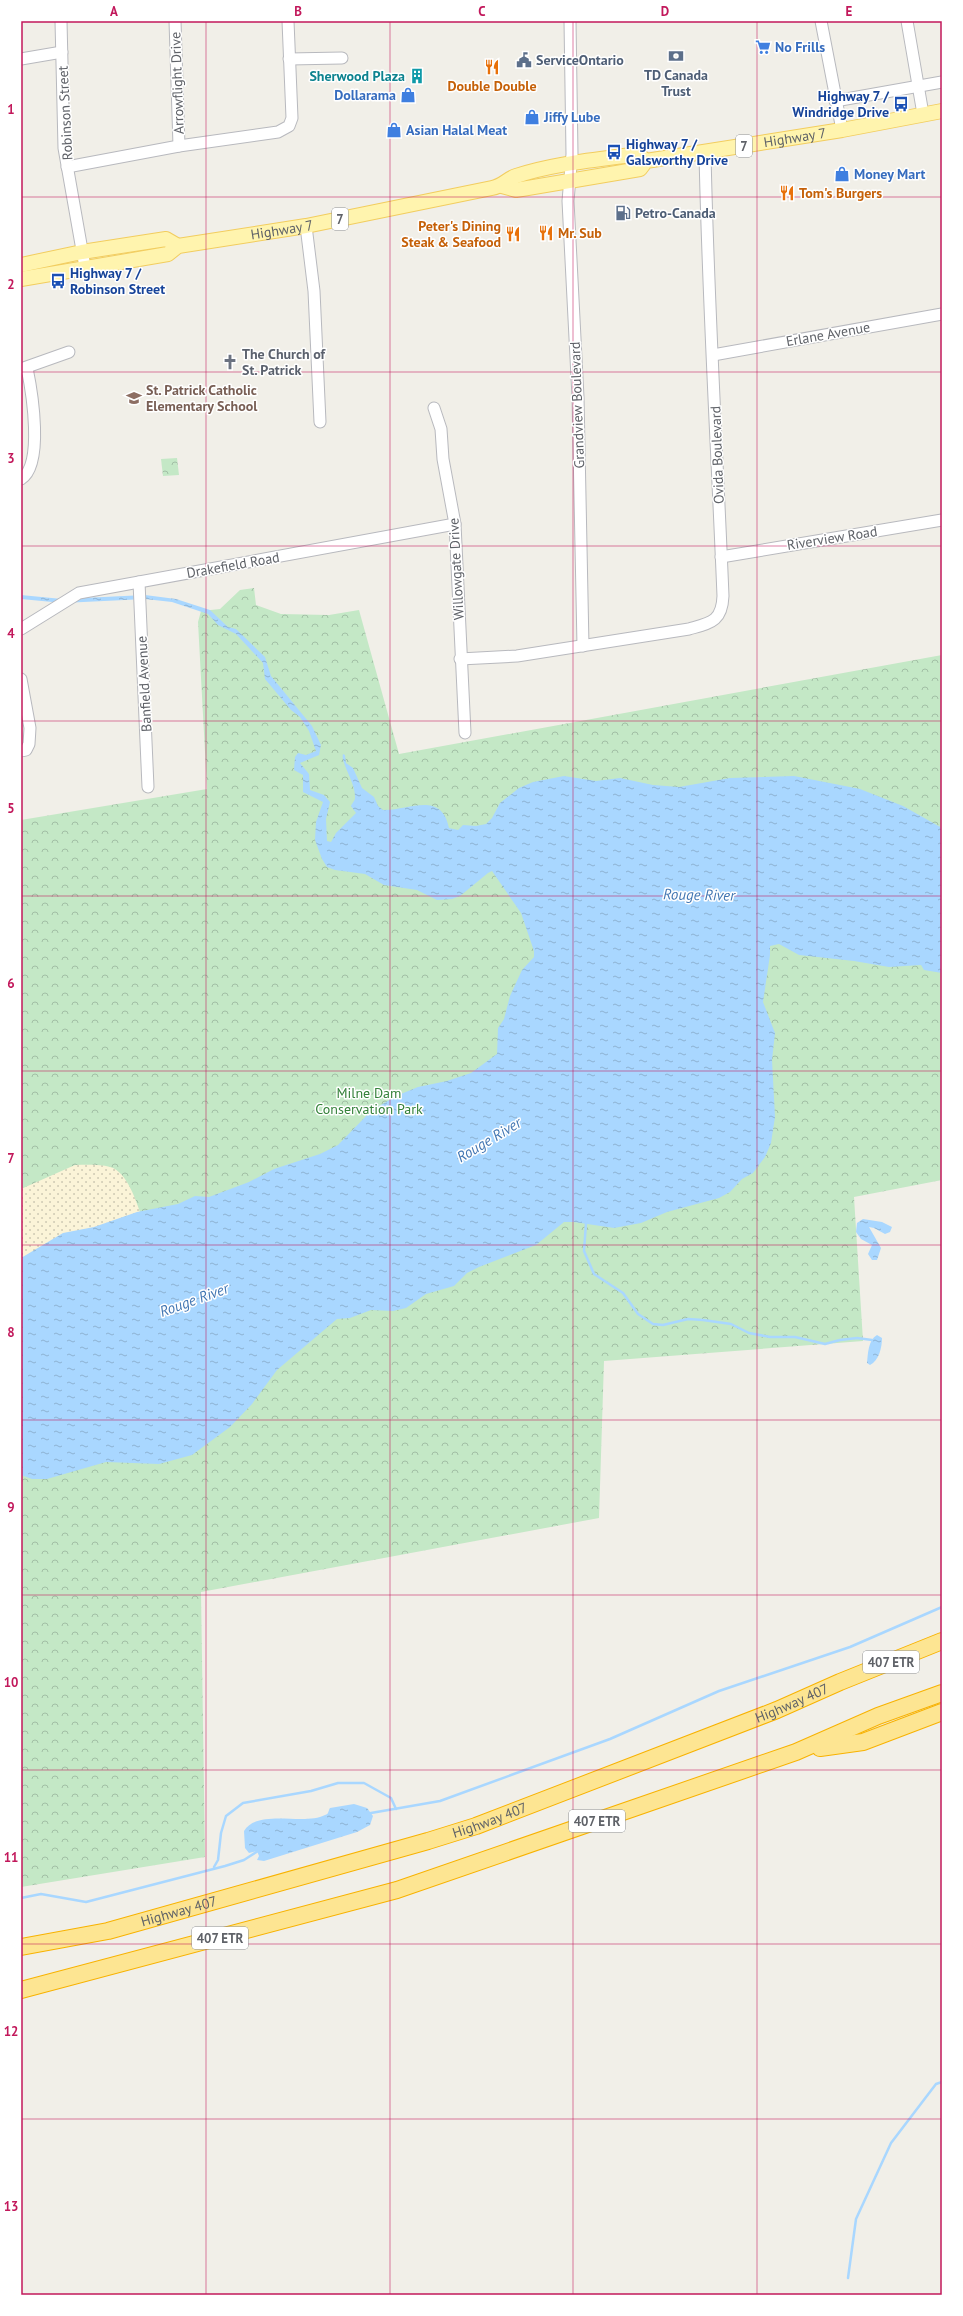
<svg xmlns="http://www.w3.org/2000/svg" width="963" height="2316" viewBox="0 0 963 2316" font-family="'PT Sans',sans-serif">
<style>
.forest{fill:url(#forest-crowns)}
.sand{fill:url(#sand-dots)}
.water{fill:url(#water-ripples)}
.lines{fill:none;stroke-linecap:round;stroke-linejoin:round}
.stream{stroke:#a9d7ff;stroke-width:2.5}
.minor-casing{stroke:#b8b9be;stroke-width:13}
.major-casing{stroke:#f2cd5f;stroke-width:16}
.highway-casing{stroke:#f8b200;stroke-width:18}
.minor{stroke:#fff;stroke-width:11}
.major{stroke:#fff4ae;stroke-width:14}
.highway{stroke:#fde592;stroke-width:16}
.grid{fill:none;stroke:#c2185b;stroke-width:1;stroke-opacity:0.55}
.labels{text-anchor:middle;stroke-width:3;stroke-linejoin:round;paint-order:stroke}
.shield{fill:#fff;stroke:#8f9195;stroke-width:1}
.shield-label{font-size:13px;font-weight:bold;fill:#5f6268}
.shop-label{font-size:14px;font-weight:bold;fill:#366cbe;stroke:#fff;text-anchor:start}
.service-label{font-size:14px;font-weight:bold;fill:#4e5e75;stroke:#fff;text-anchor:start}
.culture-label{font-size:14px;font-weight:bold;fill:#0d838f;stroke:#fff;text-anchor:end}
.street-label{font-size:14px;fill:#5f6268;stroke:#fff}
.food-label{font-size:14px;font-weight:bold;fill:#c56008;stroke:#fff;text-anchor:start}
.transit-label{font-size:14px;font-weight:bold;fill:#164399;stroke:#fff;text-anchor:start}
.worship-label{font-size:14px;font-weight:bold;fill:#5b616d;stroke:#fff;text-anchor:start}
.education-label{font-size:14px;font-weight:bold;fill:#785e54;stroke:#fff;text-anchor:start}
.park-label{font-size:14px;fill:#34813a;stroke:#fff}
.water-label{font-size:15px;font-style:italic;fill:#4377b3;stroke:#fff}
.neatline{fill:none;stroke:#c2185b;stroke-width:1.5}
.grid-label{font-size:13px;text-anchor:middle;font-weight:bold;fill:#c2185b}
</style>
<defs>
<pattern id="forest-crowns" width="20" height="18" patternUnits="userSpaceOnUse"><rect width="20" height="18" fill="#c4e8c6"/><path d="M2 6a3 3 0 1 1 6 0M12 15a3 3 0 1 1 6 0" fill="none" stroke="#a2bfa5"/></pattern>
<pattern id="sand-dots" width="8" height="8" patternUnits="userSpaceOnUse"><rect width="8" height="8" fill="#fbf4d8"/><path d="M2 2h.1M6 6h.1" fill="none" stroke="#cec9b3" stroke-width="1.8" stroke-linecap="round"/></pattern>
<pattern id="water-ripples" width="26" height="14" patternUnits="userSpaceOnUse"><rect width="26" height="14" fill="#a9d7ff"/><path d="M2 4q2-2 4 0t4 0M15 11q2-2 4 0t4 0" fill="none" stroke="#8db2d2"/></pattern>
</defs>
<rect width="100%" height="100%" fill="#f1efe8"/>
<g class="forest">
<polygon points="177,458 179,475 163,476 161,459"/>
<polygon points="254,588 256,605 281,614 329,615 359,610 399,754 942,655 942,1180 854,1197 863,1341 604,1361 599,1518 201,1592 205,1857 21,1887 21,820 207,789 198,622 201,611 220,609 240,590"/>
</g>
<path class="sand" d="M75 1165C86 1165 99 1164 110 1167 127 1171 137 1203 142 1218L21 1271V1189Z"/>
<g class="water">
<path d="M21 595 62 599 145 595 176 599 210 610 228 627 236 629 265 657 271 676 312 726 321 745 319 755 300 763 309 774 310 790 324 795 330 802 326 819 327 841 331 842 336 833 356 813 351 806C352 803 355 801 355 798 356 783 340 762 343 754L345 755 346 763 353 768 362 788 374 797 378 806 383 810C409 811 441 790 449 828L458 830 463 825 476 826 486 824 492 818 500 803 519 788 533 782 564 776 596 781 620 778 653 785 679 787 730 778 794 776 860 789 903 806 942 828V973L924 970 921 965 889 967 854 961 799 955 779 944 770 946V955L763 1002 775 1033 772 1060 775 1117 771 1143 765 1157 753 1173 742 1179 730 1192 719 1198 667 1212 641 1223 614 1228 574 1222H564L536 1245 479 1267 467 1273 454 1286 426 1294 406 1308 393 1311 371 1310 350 1318 337 1319 277 1370 252 1404 230 1427 192 1455 159 1464 106 1462 47 1479H32L21 1475V1258L63 1233 94 1227 137 1212 178 1204 195 1196 209 1197 249 1182 274 1169 320 1154 338 1145 371 1111 396 1096 418 1087 447 1081 471 1073 497 1054 498 1028 504 1019 510 996 522 970 534 957V951L521 913 492 871 488 873 460 896 452 899 437 900 417 890 384 885 365 874 335 870 327 867 322 859 315 840 316 822 323 802 303 792V775L294 770 295 757 298 753 306 755 316 751 309 731 300 717 291 710 265 679 263 663 236 634 218 625 208 614 172 602 145 599 63 603 21 599Z"/>
<polygon points="863,1219 882,1222 892,1227 890,1232 885,1234 874,1228 869,1227 881,1248 877,1260 872,1260 868,1254 872,1245 861,1239 856,1232 857,1223"/>
<path d="M877 1335 882 1338C882 1347 879 1361 870 1365L867 1363C868 1354 868 1340 877 1335Z"/>
<path d="M354 1804 367 1808 373 1816 370 1825 357 1832 264 1861 257 1860 259 1856 257 1851 249 1853 245 1848 244 1831C258 1808 304 1826 325 1815 329 1814 328 1811 330 1808Z"/>
</g>
<g class="lines">
<g class="stream">
<polyline points="586,1223 584,1251 594,1274 623,1293 638,1314 653,1324 663,1325 688,1319 703,1320 731,1324 749,1333 770,1337 795,1337 825,1344 840,1340 857,1338 872,1340"/>
<polyline points="371,1813 440,1801 610,1739 719,1691 850,1647 942,1607"/>
<polyline points="214,1867 218,1860 221,1833 226,1816 243,1803 311,1791 338,1783 364,1783 391,1798 396,1809"/>
<polyline points="21,1898 41,1894 86,1902 225,1866 244,1860 258,1851"/>
<polyline points="848,2278 856,2219 891,2143 936,2084 942,2082"/>
</g>
<g class="minor-casing">
<g id="minor">
<polyline points="61,21 64,148 85,267"/>
<polyline points="175,21 179,146"/>
<polyline points="570,21 572,154 568,201 578,397 583,646"/>
<polyline points="821,21 842,130"/>
<polyline points="907,21 923,114"/>
<polyline points="21,59 62,52"/>
<polyline points="289,59 342,58"/>
<polyline points="835,101 942,82"/>
<polyline points="67,167 179,146 278,132 289,126 292,118 288,21"/>
<polyline points="306,226 314,291 320,422"/>
<polyline points="713,355 942,314"/>
<polyline points="21,369 69,352"/>
<polyline points="434,408 441,429 443,459 455,524 465,733"/>
<path d="M21 479C44 465 32 392 27 368"/>
<polyline points="721,557 942,520"/>
<polyline points="139,582 148,787"/>
<polyline points="21,629 79,593 455,524"/>
<path d="M460 659 517 656 689 629C710 623 722 622 723 596 717 448 708 301 705 153"/>
<polyline points="21,679 30,728 29,744 26,750 21,751"/>
</g>
</g>
<g class="major-casing">
<g id="major">
<path id="s1" d="M502 186 516 190 640 169 646 161 842 130 942 111"/>
<polyline points="21,265 82,252 166,239 178,246"/>
<path id="s2" d="M21 279 168 254 178 246 306 226 492 188C503 186 507 179 516 176 555 163 598 160 638 154L646 161"/>
</g>
</g>
<g class="highway-casing">
<g id="highway">
<polyline points="820,1748 863,1742 942,1712"/>
<path id="s3" d="M21 1947 108 1931 428 1841 476 1826 777 1710 840 1682 942 1641"/>
<polyline points="21,1990 397,1890 796,1752 878,1716 942,1693"/>
</g>
</g>
<use href="#minor" class="minor"/>
<use href="#major" class="major"/>
<use href="#highway" class="highway"/>
</g>
<path class="grid" d="M206 21V2295M390 21V2295M573 21V2295M757 21V2295M21 197H942M21 372H942M21 546H942M21 721H942M21 896H942M21 1071H942M21 1245H942M21 1420H942M21 1595H942M21 1770H942M21 1944H942M21 2119H942"/>
<defs>
<g id="supermarket-bare" transform="scale(1.2)"><path d="M-6-5.5h2.5l.6 2H6L4.5 2H-2.5L-4.4-4H-6ZM-1.5 3.2a1.3 1.3 0 1 0 .1 0ZM3 3.2a1.3 1.3 0 1 0 .1 0Z" fill="#3f7fe0" stroke="#fff" stroke-width="2.5" paint-order="stroke"/></g>
<g id="bank-bare" transform="scale(1.2)"><path d="M-6-4H6V4H-6ZM0-2.3a2.3 2.3 0 1 0 0 4.6a2.3 2.3 0 1 0 0-4.6Z" fill="#5c6f8a" stroke="#fff" stroke-width="2.5" paint-order="stroke"/></g>
<g id="civic-bare" transform="scale(1.2)"><path d="M-.6-6.5H3V-4.5H.6V-3L4-1V1h2V6H-6V1h2V-1L-.6-3ZM-1.2 2.5V6h2.4V2.5Z" fill="#5c6f8a" stroke="#fff" stroke-width="2.5" paint-order="stroke"/></g>
<g id="restaurant-bare" transform="scale(1.2)"><path d="M-5-6h1v4h1v-4h1v4h1v-4h1v5L-1.5 .5V6h-2V.5L-5-1ZM5-6V6H3V1.5H1.5Q1.5-4 5-6Z" fill="#e8710a" stroke="#fff" stroke-width="2.5" paint-order="stroke"/></g>
<g id="building-bare" transform="scale(1.2)"><path d="M-4-6H4V6H1V3H-1V6H-4ZM-2.5-4.3h1.7v1.8h-1.7ZM.8-4.3h1.7v1.8H.8ZM-2.5-1h1.7V.8h-1.7ZM.8-1h1.7V.8H.8Z" fill="#0f9aa8" stroke="#fff" stroke-width="2.5" paint-order="stroke"/></g>
<g id="shop-bare" transform="scale(1.2)"><path d="M-5-2.5h2.3a2.7 3.5 0 0 1 5.4 0H5L5.5 6h-11ZM-1.5-2.5h3a1.5 2.3 0 0 0-3 0Z" fill="#3f7fe0" stroke="#fff" stroke-width="2.5" paint-order="stroke"/></g>
<g id="bus-bare" transform="scale(1.2)"><path d="M-5-6H5V4H4V6H2V4H-2V6H-4V4H-5ZM-3.5-4V0h7V-4ZM-3.5 1.2v1.5H-2V1.2ZM2 1.2v1.5H3.5V1.2Z" fill="#1a4fb4" stroke="#fff" stroke-width="2.5" paint-order="stroke"/></g>
<g id="fuel-bare" transform="scale(1.2)"><path d="M-5.5-6h7V0h2V4h1.3V-2.5L3-4.5l.8-.8L6-3V5H2.5V1h-1V6h-7ZM-4.2-4.7v3.2H.2V-4.7Z" fill="#5c6f8a" stroke="#fff" stroke-width="2.5" paint-order="stroke"/></g>
<g id="church-bare" transform="scale(1.2)"><path d="M-1.2-6h2.4v3.5h3.3v2.4h-3.3V6h-2.4V-.1h-3.3v-2.4h3.3Z" fill="#6b7280" stroke="#fff" stroke-width="2.5" paint-order="stroke"/></g>
<g id="school-bare" transform="scale(1.2)"><path d="M0-5L7-2L0 1L-7-2ZM-4 1L0 2.5L4 1V4Q0 6-4 4Z" fill="#8d6e63" stroke="#fff" stroke-width="2.5" paint-order="stroke"/></g>
</defs>
<g fill-rule="evenodd">
<use href="#supermarket-bare" x="763" y="47"/>
<use href="#bank-bare" x="676" y="56"/>
<use href="#civic-bare" x="524" y="60"/>
<use href="#restaurant-bare" x="492" y="67"/>
<use href="#building-bare" x="417" y="76"/>
<use href="#shop-bare" x="408" y="95"/>
<use href="#bus-bare" x="901" y="104"/>
<use href="#shop-bare" x="532" y="117"/>
<use href="#shop-bare" x="394" y="130"/>
<use href="#bus-bare" x="614" y="152"/>
<use href="#shop-bare" x="842" y="174"/>
<use href="#restaurant-bare" x="787" y="193"/>
<use href="#fuel-bare" x="623" y="213"/>
<use href="#restaurant-bare" x="546" y="233"/>
<use href="#restaurant-bare" x="513" y="234"/>
<use href="#bus-bare" x="58" y="281"/>
<use href="#church-bare" x="230" y="362"/>
<use href="#school-bare" x="134" y="398"/>
</g>
<g class="labels">
<g class="shield">
<rect x="736" y="135" width="16" height="22" rx="3"/>
<rect x="332" y="208" width="16" height="22" rx="3"/>
<rect x="863" y="1651" width="56" height="22" rx="3"/>
<rect x="569" y="1810" width="56" height="22" rx="3"/>
<rect x="192" y="1927" width="56" height="22" rx="3"/>
</g>
<g class="shield-label">
<text x="744" y="151">7</text>
<text x="340" y="224">7</text>
<text x="891" y="1667">407 ETR</text>
<text x="597" y="1826">407 ETR</text>
<text x="220" y="1943">407 ETR</text>
</g>
<g class="shop-label">
<text x="775" y="52">No Frills</text>
<text x="396" y="100" text-anchor="end">Dollarama</text>
<text x="544" y="122">Jiffy Lube</text>
<text x="406" y="135">Asian Halal Meat</text>
<text x="854" y="179">Money Mart</text>
</g>
<g class="service-label">
<text x="536" y="65">ServiceOntario</text>
<text x="676" y="80" text-anchor="middle">TD Canada<tspan x="676" dy="16">Trust</tspan></text>
<text x="635" y="218">Petro-Canada</text>
</g>
<g class="culture-label">
<text x="405" y="81">Sherwood Plaza</text>
</g>
<g class="street-label">
<text transform="translate(177 83) rotate(-92)" y="5">Arrowflight Drive</text>
<text transform="translate(65 113) rotate(-93)" y="5">Robinson Street</text>
<text dy="5" stroke="none"><textPath href="#s1" startOffset="301">Highway 7</textPath></text>
<text dy="5" stroke="none"><textPath href="#s2" startOffset="267">Highway 7</textPath></text>
<text transform="translate(828 334) rotate(-10)" y="5">Erlane Avenue</text>
<text transform="translate(577 405) rotate(-92)" y="5">Grandview Boulevard</text>
<text transform="translate(717 455) rotate(-92)" y="5">Ovida Boulevard</text>
<text transform="translate(832 538) rotate(-9)" y="5">Riverview Road</text>
<text transform="translate(233 565) rotate(-10)" y="5">Drakefield Road</text>
<text transform="translate(456 569) rotate(-93)" y="5">Willowgate Drive</text>
<text transform="translate(144 684) rotate(-93)" y="5">Banfield Avenue</text>
<text dy="5" stroke="none"><textPath href="#s3" startOffset="810">Highway 407</textPath></text>
<text dy="5" stroke="none"><textPath href="#s3" startOffset="486">Highway 407</textPath></text>
<text dy="5" stroke="none"><textPath href="#s3" startOffset="162">Highway 407</textPath></text>
</g>
<g class="food-label">
<text x="492" y="91" text-anchor="middle">Double Double</text>
<text x="799" y="198">Tom's Burgers</text>
<text x="501" y="231" text-anchor="end">Peter's Dining<tspan x="501" dy="16">Steak &amp; Seafood</tspan></text>
<text x="558" y="238">Mr. Sub</text>
</g>
<g class="transit-label">
<text x="889" y="101" text-anchor="end">Highway 7 /<tspan x="889" dy="16">Windridge Drive</tspan></text>
<text x="626" y="149">Highway 7 /<tspan x="626" dy="16">Galsworthy Drive</tspan></text>
<text x="70" y="278">Highway 7 /<tspan x="70" dy="16">Robinson Street</tspan></text>
</g>
<g class="worship-label">
<text x="242" y="359">The Church of<tspan x="242" dy="16">St. Patrick</tspan></text>
</g>
<g class="education-label">
<text x="146" y="395">St. Patrick Catholic<tspan x="146" dy="16">Elementary School</tspan></text>
</g>
<g class="park-label">
<text x="369" y="1098">Milne Dam<tspan x="369" dy="16">Conservation Park</tspan></text>
</g>
<g class="water-label">
<text transform="translate(699 895) rotate(1)" y="5">Rouge River</text>
<text transform="translate(489 1140) rotate(-31)" y="5">Rouge River</text>
<text transform="translate(194 1300) rotate(-20)" y="5">Rouge River</text>
</g>
</g>
<rect width="963" height="2316" fill="none" stroke="#ffffff" stroke-width="44"/>
<rect x="22" y="22" width="919" height="2272" class="neatline"/>
<g class="grid-label">
<text x="114" y="16">A</text>
<text x="298" y="16">B</text>
<text x="482" y="16">C</text>
<text x="665" y="16">D</text>
<text x="849" y="16">E</text>
<text x="11" y="114">1</text>
<text x="11" y="289">2</text>
<text x="11" y="463">3</text>
<text x="11" y="638">4</text>
<text x="11" y="813">5</text>
<text x="11" y="988">6</text>
<text x="11" y="1163">7</text>
<text x="11" y="1337">8</text>
<text x="11" y="1512">9</text>
<text x="11" y="1687">10</text>
<text x="11" y="1862">11</text>
<text x="11" y="2036">12</text>
<text x="11" y="2211">13</text>
</g>
</svg>
